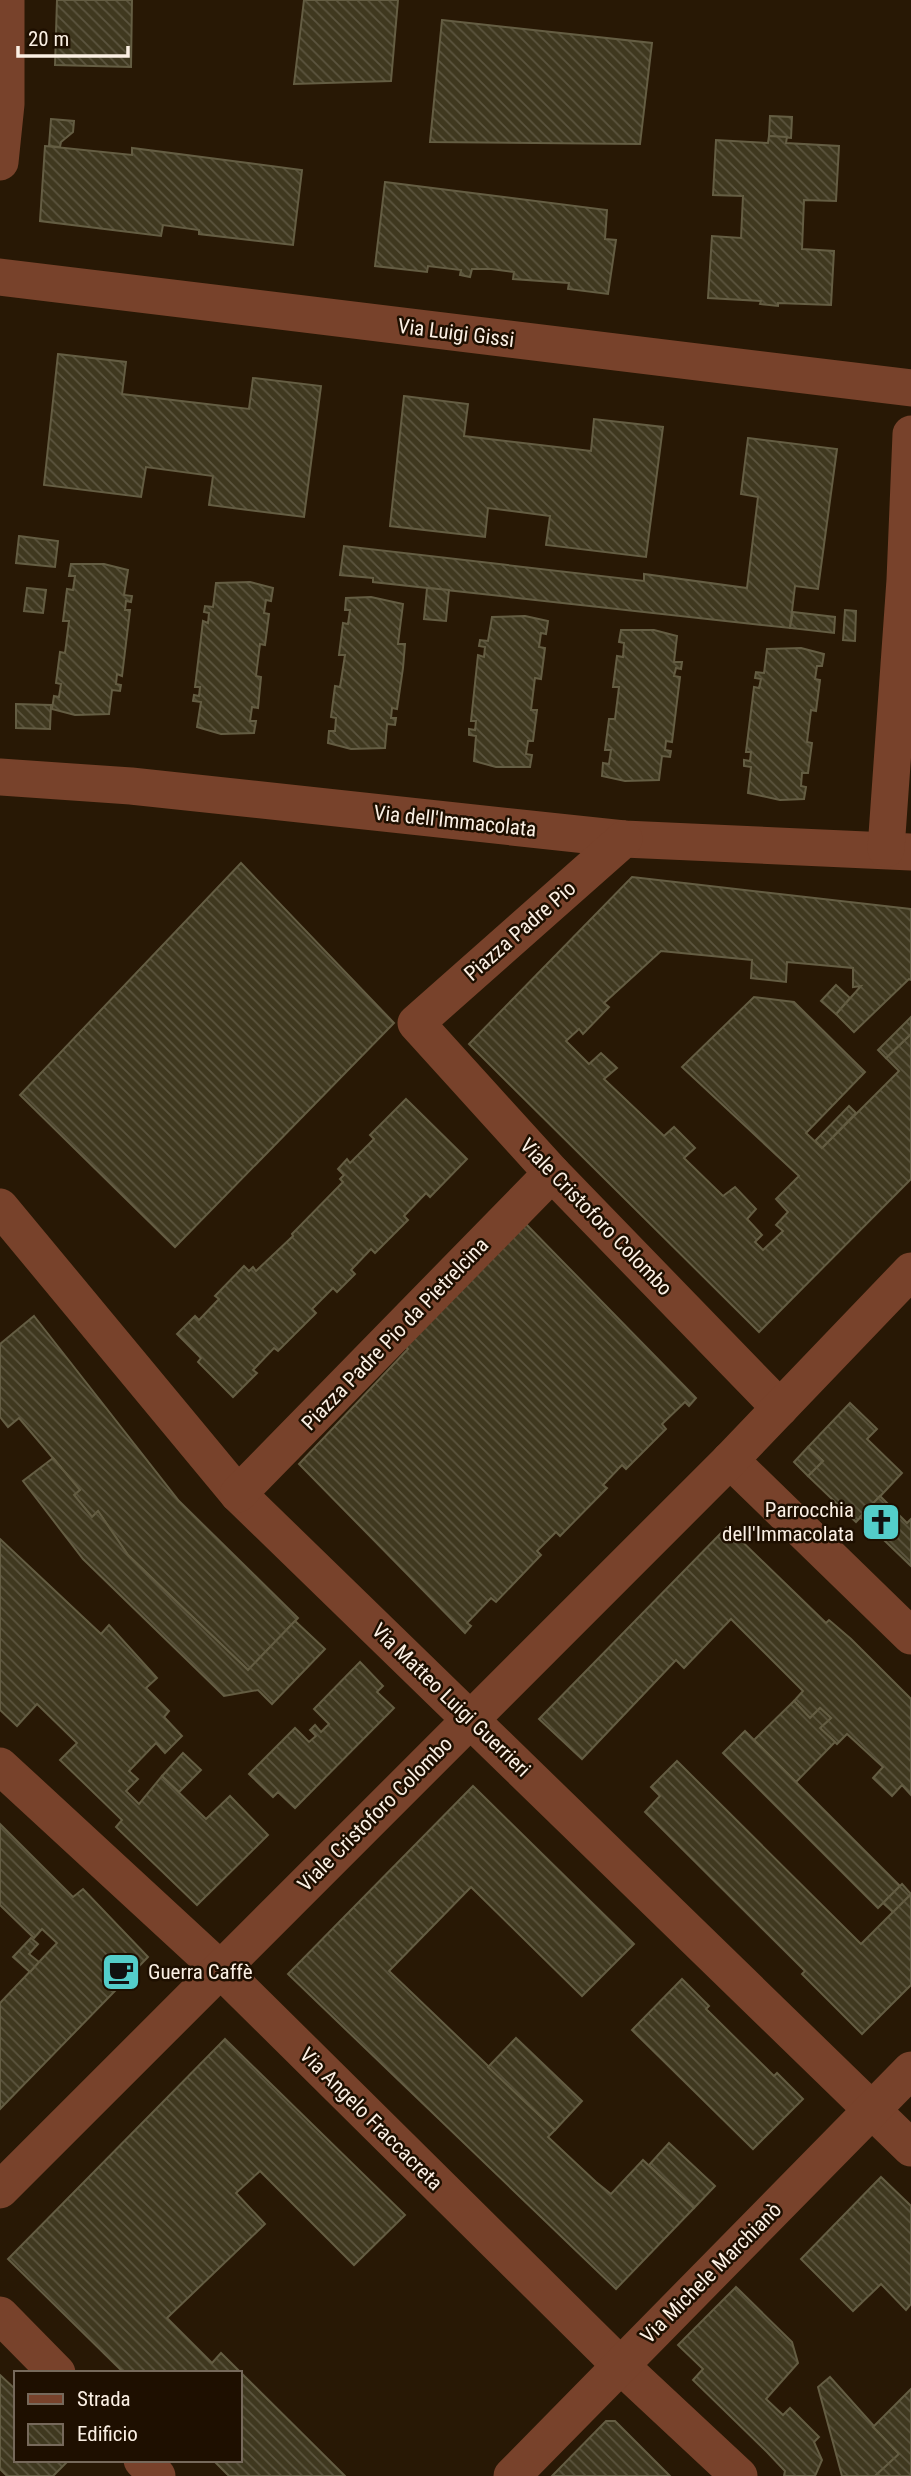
<svg xmlns="http://www.w3.org/2000/svg" width="911" height="2476" viewBox="0 0 911 2476" font-family="'Roboto Condensed',sans-serif">
<style>
.building{fill:url(#building-back-hatch);stroke:#645d43;stroke-width:2}
.lines{fill:none;stroke-linecap:round;stroke-linejoin:round}
.minor{stroke:#78422b;stroke-width:37}
.labels{text-anchor:middle;stroke-width:5;stroke-linejoin:round;paint-order:stroke}
.street-label{font-size:21px;fill:#fbf0e4;stroke:#1e0f00}
.poi-label{font-size:21px;fill:#fbf0e4;stroke:#1e0f00;text-anchor:end}
</style>
<defs>
<pattern id="building-back-hatch" width="6" height="6" patternUnits="userSpaceOnUse" patternTransform="scale(1.75)"><rect width="6" height="6" fill="#3f381f"/><path d="M-1 5l2 2M0 0l6 6M5-1l2 2" fill="none" stroke="#5c553f"/></pattern>
</defs>
<rect width="100%" height="100%" fill="#281805"/>
<g class="building">
<polygon points="57,0 132,0 131,67 55,65"/>
<polygon points="304,0 398,0 391,81 294,84"/>
<polygon points="442,20 652,43 640,144 430,142"/>
<polygon points="770,116 792,117 791,138 769,136"/>
<polygon points="51,119 74,121 73,132 61,142 60,147 49,146"/>
<polygon points="769,136 787,137 786,143 839,146 836,201 804,200 802,249 834,251 831,305 778,303 778,306 760,304 761,301 708,298 712,236 741,238 743,196 713,195 716,140 768,143"/>
<polygon points="45,146 132,155 132,148 302,170 293,245 199,234 199,230 163,225 161,236 40,221"/>
<polygon points="385,182 607,210 605,239 616,240 608,294 568,289 569,283 513,279 514,272 491,269 472,269 470,277 460,275 461,270 428,266 427,272 375,266"/>
<polygon points="58,354 126,362 122,394 249,409 253,378 321,386 304,517 209,505 213,476 146,467 141,497 44,485"/>
<polygon points="404,396 468,404 464,436 591,451 594,419 663,427 646,557 546,545 550,516 488,508 485,537 390,526"/>
<polygon points="748,438 837,449 818,589 795,586 790,628 373,582 373,578 340,575 344,546 644,581 644,574 747,588 758,497 741,494"/>
<polygon points="19,536 58,541 55,567 16,563"/>
<polygon points="71,564 104,564 128,570 124,595 132,596 131,602 126,601 125,610 130,610 122,676 117,674 116,684 121,685 120,691 112,690 109,714 75,715 52,709 54,696 59,697 61,684 56,683 60,652 65,653 69,621 63,621 67,589 73,590 75,576 69,576"/>
<polygon points="250,582 273,588 271,601 266,600 264,613 269,614 265,645 260,644 256,676 261,677 258,708 252,707 250,721 256,721 254,733 221,734 197,727 201,702 193,701 194,695 199,696 200,687 195,687 203,621 208,623 209,613 204,612 205,606 213,607 216,583"/>
<polygon points="27,588 46,590 43,613 24,611"/>
<polygon points="427,588 449,590 446,621 424,619"/>
<polygon points="371,597 403,604 398,644 405,644 403,668 397,709 392,708 391,718 396,718 395,725 387,724 385,748 351,749 328,743 329,731 335,731 336,718 331,717 335,686 340,687 345,655 339,655 343,623 348,624 350,610 345,610 346,598"/>
<polygon points="845,610 856,611 855,641 843,640"/>
<polygon points="793,612 835,617 834,633 790,628"/>
<polygon points="525,616 548,621 546,634 541,633 539,647 545,648 541,679 535,678 531,710 537,710 533,741 528,741 526,754 532,755 530,767 496,767 474,761 476,736 469,735 469,729 475,730 476,721 471,721 478,655 484,657 485,647 479,646 480,640 488,641 492,617"/>
<polygon points="621,630 654,630 677,636 674,662 682,662 681,669 676,668 674,676 680,677 672,742 666,741 665,750 671,751 670,757 662,756 659,780 625,781 602,776 603,763 609,764 611,750 605,750 609,719 615,719 619,687 613,687 617,656 623,657 624,643 619,642"/>
<polygon points="801,648 824,654 822,666 817,666 815,679 820,680 816,711 811,710 807,742 812,743 808,773 802,773 801,786 806,787 804,799 780,800 748,793 751,767 744,766 744,760 750,761 751,752 746,752 754,687 759,688 761,679 755,678 756,672 764,673 767,649"/>
<polygon points="16,704 51,705 50,729 16,728"/>
<polygon points="241,863 394,1023 175,1247 20,1095"/>
<polygon points="632,877 911,909 911,980 909,979 854,1032 836,1014 861,986 853,987 853,968 787,962 786,982 751,978 752,960 661,951 604,1003 609,1007 583,1034 579,1029 566,1041 589,1064 601,1053 617,1068 604,1079 664,1136 674,1127 695,1148 684,1158 723,1196 735,1187 756,1209 747,1219 762,1235 755,1242 763,1250 783,1231 776,1225 788,1212 776,1199 799,1176 682,1067 754,997 794,1002 865,1072 806,1133 822,1148 899,1071 886,1058 911,1034 911,1179 759,1332 469,1044"/>
<polygon points="836,985 850,998 836,1014 821,1001"/>
<polygon points="911,1017 911,1034 886,1058 878,1050"/>
<polygon points="406,1099 467,1159 430,1197 426,1193 404,1216 408,1220 375,1253 371,1249 351,1270 355,1274 337,1292 333,1288 312,1309 316,1313 278,1351 274,1348 253,1370 257,1373 233,1397 198,1362 201,1358 177,1334 195,1316 199,1320 219,1299 215,1296 244,1266 249,1271 253,1267 256,1271 293,1236 292,1234 343,1182 340,1179 344,1175 338,1169 347,1159 350,1163 374,1139 370,1135"/>
<polygon points="849,1106 856,1113 822,1148 815,1141"/>
<polygon points="522,1220 696,1398 689,1406 685,1402 662,1424 666,1429 626,1469 622,1465 603,1485 607,1488 560,1536 556,1532 537,1551 541,1555 496,1602 491,1598 467,1623 471,1626 465,1633 299,1464 408,1349 401,1342"/>
<polygon points="34,1316 179,1501 298,1618 248,1670 128,1555 98,1511 92,1517 74,1495 80,1490 19,1418 8,1427 0,1417 0,1344"/>
<polygon points="850,1403 877,1429 867,1439 902,1473 856,1522 808,1476 823,1461 808,1447"/>
<polygon points="808,1447 823,1461 808,1476 794,1462"/>
<polygon points="53,1458 80,1490 74,1495 92,1517 98,1511 128,1555 248,1670 295,1621 325,1649 272,1704 258,1690 224,1696 83,1559 23,1481"/>
<polygon points="880,1496 907,1523 911,1519 911,1566 860,1517"/>
<polygon points="727,1527 826,1623 829,1620 851,1639 911,1699 911,1795 902,1785 892,1796 873,1778 883,1767 847,1734 837,1744 820,1728 831,1718 820,1708 810,1718 794,1701 803,1691 731,1619 684,1668 676,1660 582,1759 539,1719"/>
<polygon points="0,1539 101,1634 109,1625 157,1678 146,1688 169,1711 164,1717 182,1736 165,1753 156,1743 129,1771 138,1779 126,1791 139,1804 162,1776 206,1819 230,1796 268,1835 197,1905 116,1827 122,1820 60,1760 77,1743 37,1704 17,1726 0,1710"/>
<polygon points="360,1662 383,1686 377,1692 394,1708 295,1808 278,1792 273,1797 249,1774 295,1728 309,1742 316,1736 310,1730 315,1725 321,1732 329,1724 314,1709"/>
<polygon points="794,1701 810,1718 820,1708 831,1718 820,1728 835,1742 796,1782 754,1740"/>
<polygon points="745,1731 900,1886 878,1908 723,1753"/>
<polygon points="183,1753 201,1770 179,1792 162,1776"/>
<polygon points="677,1761 861,1944 911,1894 911,1985 862,2034 802,1974 805,1971 645,1812 660,1796 651,1787"/>
<polygon points="473,1786 634,1944 582,1996 471,1887 389,1971 555,2130 548,2137 596,2182 611,2194 643,2160 694,2208 616,2289 288,1974"/>
<polygon points="0,1824 73,1897 83,1889 148,1957 0,2109 0,2003 57,1943 42,1929 34,1938 0,1905"/>
<polygon points="902,1884 911,1894 893,1912 883,1903"/>
<polygon points="31,1938 38,1944 29,1954 39,1962 30,1972 13,1957"/>
<polygon points="682,1979 709,2006 706,2009 774,2076 777,2073 803,2099 753,2149 632,2030"/>
<polygon points="516,2038 582,2101 555,2130 488,2067"/>
<polygon points="225,2039 405,2215 354,2265 260,2171 236,2193 265,2224 167,2318 212,2363 221,2353 345,2476 229,2476 213,2460 240,2460 240,2373 124,2373 8,2259"/>
<polygon points="669,2143 715,2186 694,2208 649,2165"/>
<polygon points="881,2177 911,2206 911,2304 906,2310 881,2284 853,2311 801,2259"/>
<polygon points="736,2287 792,2342 798,2363 766,2399 783,2415 790,2408 819,2437 814,2442 822,2460 815,2476 784,2476 785,2471 767,2452 693,2380 703,2369 678,2345"/>
<polygon points="0,2375 16,2390 16,2460 69,2460 53,2476 7,2476 0,2469"/>
<polygon points="830,2377 899,2454 875,2476 842,2476 818,2387"/>
<polygon points="911,2389 911,2476 875,2476 899,2454 873,2427"/>
<polygon points="606,2421 615,2421 670,2476 552,2476"/>
</g>
<g class="lines">
<g class="minor">
<polyline points="0,162 6,104 6,0"/>
<polyline points="0,277 911,388"/>
<polyline points="0,777 131,786 624,839 911,852"/>
<polyline points="624,839 416,1023 552,1173 780,1408"/>
<polyline points="886,849 905,580 911,434"/>
<polyline points="0,1207 238,1494 911,2148"/>
<polyline points="730,1460 911,1636"/>
<polyline points="238,1494 552,1173"/>
<polyline points="0,1766 220,1969 620,2365 739,2476"/>
<polyline points="0,2190 730,1460 911,1271"/>
<polyline points="0,2315 57,2373"/>
<polyline points="142,2460 157,2476"/>
<polyline points="512,2476 911,2070"/>
</g>
</g>
<defs>
<g id="church-square" transform="scale(2.0125)"><rect x="-9" y="-9" width="18" height="18" rx="4" fill="#53cdca" stroke="#1e0f00"/><path d="M-1.2-6h2.4v3.5h3.3v2.4h-3.3V6h-2.4V-.1h-3.3v-2.4h3.3Z" fill="#111"/></g>
<g id="cafe-square" transform="scale(2.0125)"><rect x="-9" y="-9" width="18" height="18" rx="4" fill="#53cdca" stroke="#1e0f00"/><path d="M-5.5-4.5H6V0H3Q3 3.5 0 3.5H-2.5Q-5.5 3.5-5.5 0ZM3-3.2v2h1.7v-2ZM-6 4.5H4V6H-6Z" fill="#111"/></g>
</defs>
<g fill-rule="evenodd">
<use href="#church-square" x="881" y="1522"/>
<use href="#cafe-square" x="121" y="1972"/>
</g>
<g class="labels">
<g class="street-label">
<text transform="translate(456 333) rotate(7)" y="7">Via Luigi Gissi</text>
<text transform="translate(455 821) rotate(6)" y="7">Via dell'Immacolata</text>
<text transform="translate(520 931) rotate(-41)" y="7">Piazza Padre Pio</text>
<text transform="translate(596 1217) rotate(46)" y="7">Viale Cristoforo Colombo</text>
<text transform="translate(395 1334) rotate(-46)" y="7">Piazza Padre Pio da Pietrelcina</text>
<text transform="translate(451 1700) rotate(44)" y="7">Via Matteo Luigi Guerrieri</text>
<text transform="translate(375 1814) rotate(-45)" y="7">Viale Cristoforo Colombo</text>
<text transform="translate(371 2119) rotate(45)" y="7">Via Angelo Fraccacreta</text>
<text transform="translate(711 2273) rotate(-45)" y="7">Via Michele Marchianò</text>
</g>
<g class="poi-label">
<text x="854" y="1517">Parrocchia<tspan x="854" dy="24">dell'Immacolata</tspan></text>
<text x="148" y="1979" text-anchor="start">Guerra Caffè</text>
</g>
</g>
<rect x="14" y="2371" width="228" height="91" fill="#1e0f00" stroke="#76695b" stroke-width="2"/>
<rect x="28" y="2394" width="35" height="10" fill="#78422b" stroke="#76695b" stroke-width="2"/>
<text x="77" y="2406" font-size="21" fill="#fbf0e4">Strada</text>
<rect x="28" y="2424" width="35" height="21" fill="url(#building-back-hatch)" stroke="#76695b" stroke-width="2"/>
<text x="77" y="2441" font-size="21" fill="#fbf0e4">Edificio</text>
<path d="M18 46v10h110v-10" fill="none" stroke="#fbf0e4" stroke-width="3.5"/>
<text x="28" y="46" font-size="21" fill="#fbf0e4" stroke="#1e0f00" stroke-width="5" paint-order="stroke">20 m</text>
</svg>
